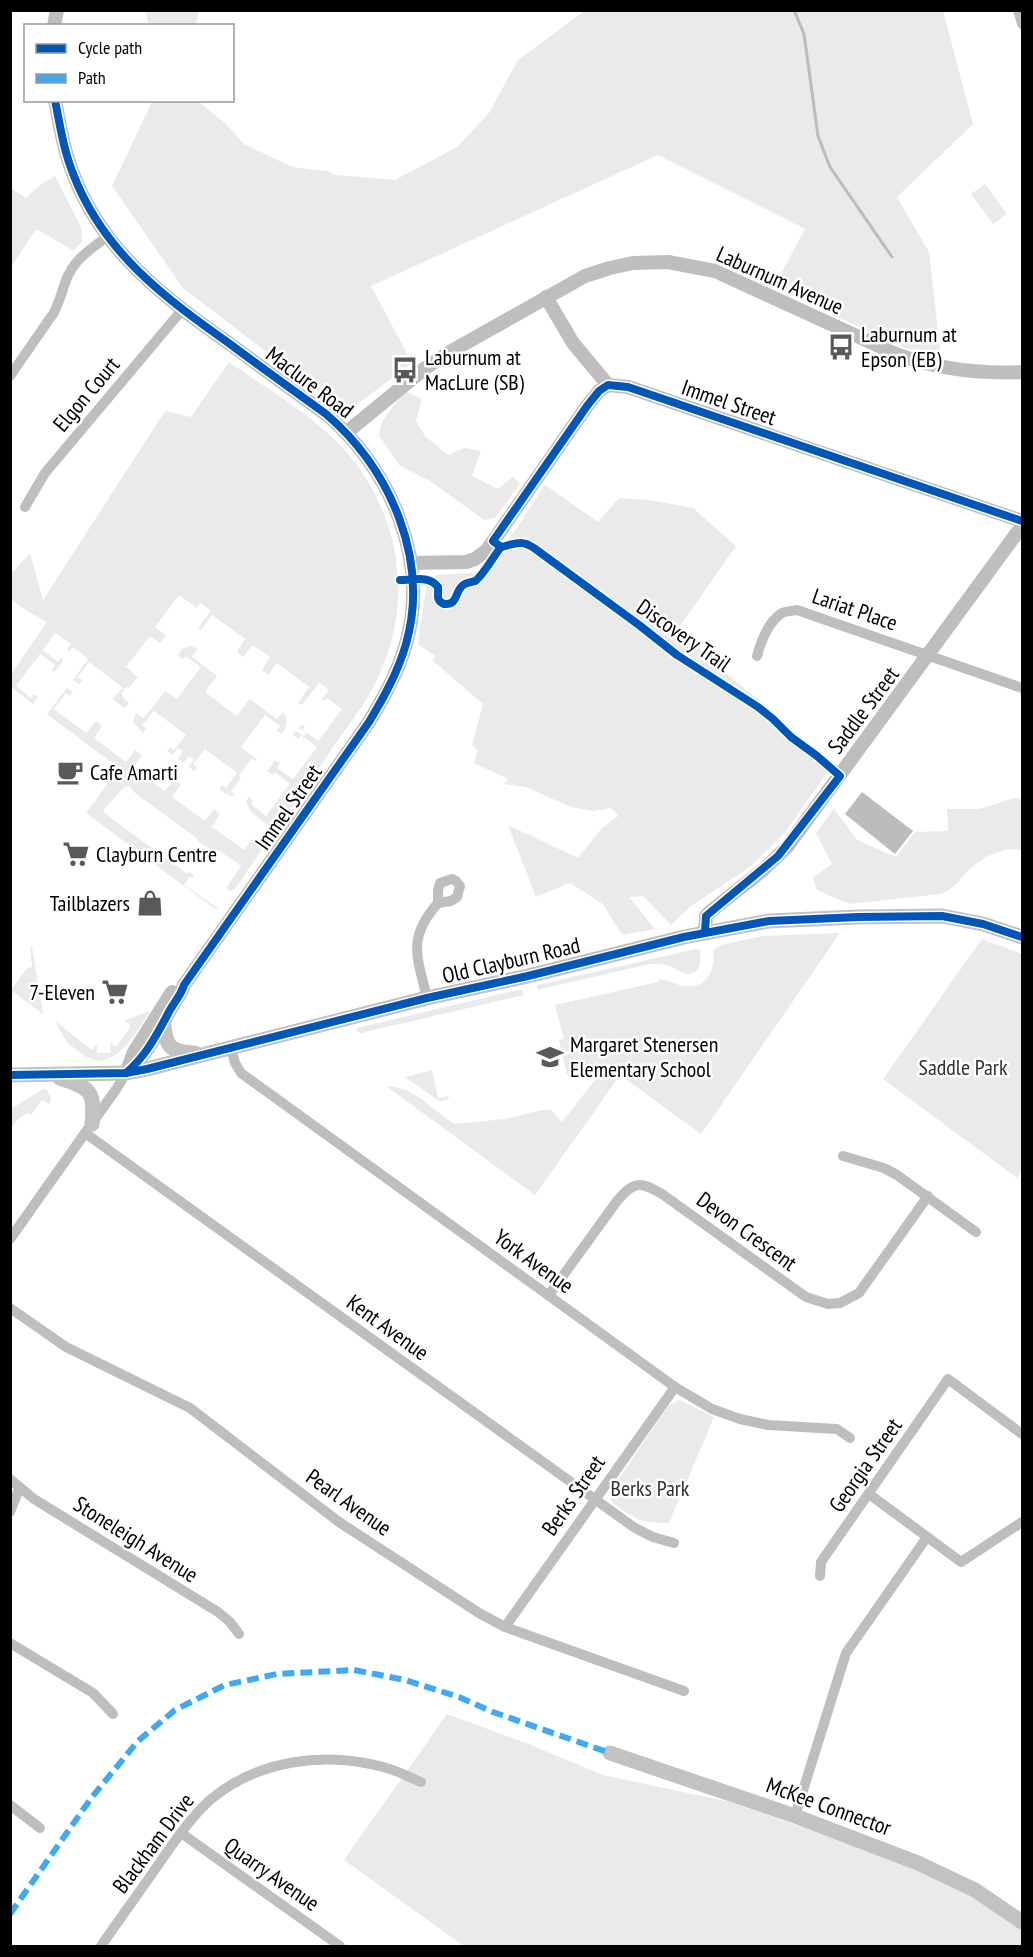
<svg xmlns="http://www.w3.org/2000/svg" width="1033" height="1957" viewBox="0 0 1033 1957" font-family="'PT Sans Narrow',sans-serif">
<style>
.green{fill:#eaeaea}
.water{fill:#bcbcbc}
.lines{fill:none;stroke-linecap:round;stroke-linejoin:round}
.stream{stroke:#bcbcbc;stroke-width:3}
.minor{stroke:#bebebe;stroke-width:10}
.tertiary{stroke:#bebebe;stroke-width:14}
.secondary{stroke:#c2c2c2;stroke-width:15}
.quiet{stroke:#3fa9f5;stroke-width:6;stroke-dasharray:12 6;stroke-linecap:butt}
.cycleway-casing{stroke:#fff;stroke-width:11}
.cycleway{stroke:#0057b8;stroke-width:8}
.labels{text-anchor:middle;stroke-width:5;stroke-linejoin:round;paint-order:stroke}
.street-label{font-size:22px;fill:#000;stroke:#fff}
.poi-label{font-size:22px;fill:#000;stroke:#fff;text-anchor:start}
.park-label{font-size:22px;fill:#303030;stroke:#fff}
</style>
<rect width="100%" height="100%" fill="#fff"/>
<g class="green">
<polygon points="586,10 943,11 973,124 897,197 929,252 941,358 899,346 774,287 805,229 658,155 371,286 412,363 354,407 345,410 337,406 183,288 112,186 153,100 198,101 225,123 244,144 292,167 327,171 336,175 395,180 457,147 489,113 518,60"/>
<polygon points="146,11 146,10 199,11 196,26 148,25"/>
<polygon points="55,176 81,227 82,241 74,251 36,229 11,267 11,188 26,198 41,184"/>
<polygon points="985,184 1007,214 993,224 971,194"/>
<path d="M229 362C263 386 306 411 335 440 395 498 415 589 383 666 373 692 357 714 341 736 326 757 312 778 297 800 290 809 284 821 276 829L271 828 250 811 246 801 249 797 253 801 251 804 266 816 290 784 275 772 273 775 267 771 275 760 280 763 277 768 293 779 317 747 301 735 298 739 293 735 296 731 304 736 306 733 299 728 302 724 305 726 303 730 318 741 342 709 327 698 324 701 322 699 329 690 319 683 302 705 298 703 309 687 277 663 268 675 262 670 270 657 252 645 243 657 237 652 245 639 212 615 201 630 198 628 211 611 201 603 197 608 179 595 155 627 166 635 160 643 150 636 126 667 138 677 129 688 126 687 121 694 124 696 123 698 129 703 125 708 112 699 123 688 89 662 78 677 82 681 79 684 73 680 88 659 73 647 69 651 67 649 71 644 55 633 43 650 58 662 61 658 63 660 55 672 52 670 55 665 40 654 16 686 31 698 34 694 38 697 33 704 11 687V674L47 622 27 611 11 599V574L30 553 43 600 165 411 191 417Z"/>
<polygon points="407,392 422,399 416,421 425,436 448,455 464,448 481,451 472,476 498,489 513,477 520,484 495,518 484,520 430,481 399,465 379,435 382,421 403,394"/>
<polygon points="545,485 598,522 619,498 649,500 693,508 736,546 678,629 721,669 777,715 804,743 834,763 785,832 751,866 691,906 671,925 643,896 629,897 655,929 622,935 603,904 570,883 536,897 508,825 578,858 601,829 618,816 611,808 593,811 571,807 526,787 504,784 508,779 474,763 478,750 472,745 483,704 433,661 435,656 419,645 418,641 427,582 437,575 471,573 490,568"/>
<path d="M191 646 198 649 192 657 217 676 205 692 237 716 250 699 277 719 283 712C289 720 287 727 282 734L277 731 280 726 265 715 241 747 257 759 255 761 251 759 239 775 241 778 231 791 235 795C228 797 224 793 219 789L222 785 226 788 237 773 205 749 193 764 197 767 194 771 189 767 194 759 189 756 184 763 178 759 183 751 178 748 173 755 167 751 170 747 174 750 186 735 154 711 142 725 146 729 143 733 133 722 136 713 144 718 165 691 177 699 201 667 186 656 183 659 178 655 182 649Z"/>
<polygon points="67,688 73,692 70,696 66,693 54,709 86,733 96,721 102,726 94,738 126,762 135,750 142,755 133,768 165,791 174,780 181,785 172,797 205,821 214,809 220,814 212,827 244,850 252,839 260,845 266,837 268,841 235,889 230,891 226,888 241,866 218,850 209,861 207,859 211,853 211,849 201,844 195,837 135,793 129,786 124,787 104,809 105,813 111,818 186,873 190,872 194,875 192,878 190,876 184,885 219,909 215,909 207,903 86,813 119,768 47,714"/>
<path d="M1014 798 1022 799V851C1008 845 985 856 973 866 961 876 958 887 941 894L849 904 817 890 813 878 832 864 816 833 834 808 857 840 896 857 915 832 948 831 947 809H980Z"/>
<path d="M840 933 701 1134 620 1075 535 1195 386 1086C414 1087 432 1109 454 1124L505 1119 543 1110H551L562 1122 606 1066 574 1077 567 1074 559 1040 564 1039 555 1005 658 982 660 979C669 980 676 985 684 986 706 990 716 969 713 950L721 945 762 936Z"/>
<polygon points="982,939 1022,954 1022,1170 1017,1178 883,1079"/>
<polygon points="30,947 32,947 43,1014 11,990 27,968 32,967"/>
<path d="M696 949 700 951C702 962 699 978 683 973 679 971 675 968 670 966 664 964 657 964 650 964L537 990V985Z"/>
<polygon points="522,989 524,995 361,1033 357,1031 357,1028"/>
<path d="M151 1010C132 1038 110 1084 72 1046L70 1047 55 1021 92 1050 97 1044V1053H111L110 1042 116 1047 131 1026 125 1021 126 1020Z"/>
<polygon points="432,1070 438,1098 450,1096 446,1100 439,1101 405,1077"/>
<polygon points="43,1089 46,1089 51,1098 50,1104 42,1100 31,1115 27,1113 18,1119 11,1129 11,1109"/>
<path d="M680 1400 714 1417 669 1523C639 1523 636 1520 613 1503L610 1499 611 1490 669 1405Z"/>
<polygon points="447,1714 526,1743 603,1775 730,1802 919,1868 976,1897 1022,1929 1022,1946 464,1946 344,1860"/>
</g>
<polygon class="water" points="862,792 913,831 895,854 845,814"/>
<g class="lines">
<polyline class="stream" points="794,10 804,34 818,136 830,167 892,257"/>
<g class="minor">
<polyline points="1018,10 1022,24"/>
<path d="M10 376 53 314C59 304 61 294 65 283 72 261 89 250 107 237"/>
<polyline points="25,507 45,473 182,310"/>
<path d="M757 656C761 641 768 622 782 613 786 611 793 611 797 610L1022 688"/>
<path d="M427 998C417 956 407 938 438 903L451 901 457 897 460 886 456 881 452 879 440 883 438 890V903"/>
<polyline points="231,1048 235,1063 241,1073 675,1387 712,1409 740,1419 768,1425 837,1429 850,1438"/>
<polyline points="85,1133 635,1528 653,1537 674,1543"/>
<polyline points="843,1156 884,1168 897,1175 976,1232"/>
<polyline points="10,1239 117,1088 126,1073"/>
<path d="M549 1295 617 1201C634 1181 640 1181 662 1194L806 1297 828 1304 840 1303 859 1293 928 1196"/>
<polyline points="10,1308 66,1347 190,1408 339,1522 479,1613 505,1627 684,1691"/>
<polyline points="10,1479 34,1499 218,1612 230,1622 239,1634"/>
<polyline points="869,1494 961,1562 1022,1522"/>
<polyline points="10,1512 19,1489"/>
<polyline points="820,1576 821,1562 948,1379 1022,1434"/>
<polyline points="505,1627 675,1387"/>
<polyline points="10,1643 93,1693 113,1714"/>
<polyline points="10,1805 40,1828"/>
<polyline points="795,1816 846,1653 927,1537"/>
<polyline points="181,1833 340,1946"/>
<path d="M101 1946C119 1920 138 1894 156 1868 172 1845 189 1819 210 1800 257 1760 325 1751 383 1767 396 1770 409 1777 421 1782"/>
</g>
<g class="tertiary">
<polyline points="54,26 57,10"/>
<path d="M55 100C60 126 64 152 74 176 104 253 165 298 230 344 262 368 294 391 326 414 390 469 430 559 406 644 398 672 384 697 369 722L184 985C181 995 175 1001 170 1010 157 1034 147 1055 126 1073"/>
<polyline points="546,297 573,343 608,385"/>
<path d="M347 432 424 369 448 353 585 276 610 268 633 263 668 262 715 271 896 354C937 369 979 374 1022 372"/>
<polyline points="411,563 466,562 475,559 487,550 587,406 599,391 608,385 628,387 1022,521"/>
<polyline points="705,932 706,916 711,911 763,870 787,847 1022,526"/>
<polyline points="127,1071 134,1052 172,992"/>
</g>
<g class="secondary">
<path d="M164 1026C166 1049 173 1052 195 1053"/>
<polyline points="10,1075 126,1073 147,1069 427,998 528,976 684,937 769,921 858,917 942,916 983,924 1022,937"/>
<path d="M60 1078C91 1088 95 1091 92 1124"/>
<polyline points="610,1753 795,1816 918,1863 975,1890 1022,1922"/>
</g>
<polyline class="quiet" points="10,1914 92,1797 138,1741 175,1710 225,1685 277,1674 354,1670 405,1680 459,1697 493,1712 610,1753"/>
<g class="cycleway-casing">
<g id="cycleway">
<path d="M55 100C60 126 64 152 74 176 104 253 165 298 230 344 262 368 294 391 326 414 390 469 430 559 406 644 398 672 384 697 369 722L184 985C181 995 175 1001 170 1010 157 1034 147 1055 126 1073"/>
<polyline points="501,547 493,541 587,406 599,391 608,385 628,387 1022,521"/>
<path d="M501 547C515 544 521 539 534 548L639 625 677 655 758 707 773 719 791 737 817 756 840 776 778 856 706 916 705 932"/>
<path d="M400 580C414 580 429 575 438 587 439 595 435 600 444 604 458 605 454 594 462 586 466 582 470 583 475 581 482 577 495 554 501 547"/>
<polyline points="10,1075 126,1073 147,1069 427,998 528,976 684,937 769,921 858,917 942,916 983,924 1022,937"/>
</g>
</g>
<use href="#cycleway" class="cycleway"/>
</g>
<defs>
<g id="bus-bare" transform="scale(2.07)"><path d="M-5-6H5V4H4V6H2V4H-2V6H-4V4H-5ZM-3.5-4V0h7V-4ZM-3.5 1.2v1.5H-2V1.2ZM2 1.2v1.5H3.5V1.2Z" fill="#595959" stroke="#fff" stroke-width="2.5" paint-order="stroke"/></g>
<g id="cafe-bare" transform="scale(2.07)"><path d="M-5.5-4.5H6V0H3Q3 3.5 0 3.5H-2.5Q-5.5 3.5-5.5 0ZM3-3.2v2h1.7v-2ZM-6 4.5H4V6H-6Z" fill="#595959" stroke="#fff" stroke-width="2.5" paint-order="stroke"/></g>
<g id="supermarket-bare" transform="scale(2.07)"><path d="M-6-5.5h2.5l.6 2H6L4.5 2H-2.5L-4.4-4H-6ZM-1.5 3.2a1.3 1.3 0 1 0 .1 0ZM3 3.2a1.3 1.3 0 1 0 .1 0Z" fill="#595959" stroke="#fff" stroke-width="2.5" paint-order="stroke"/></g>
<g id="shop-bare" transform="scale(2.07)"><path d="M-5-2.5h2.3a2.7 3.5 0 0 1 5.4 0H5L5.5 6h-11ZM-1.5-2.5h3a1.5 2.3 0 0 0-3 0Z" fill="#595959" stroke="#fff" stroke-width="2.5" paint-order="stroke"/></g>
<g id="school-bare" transform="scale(2.07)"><path d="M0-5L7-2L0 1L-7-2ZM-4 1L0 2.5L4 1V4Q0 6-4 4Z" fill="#595959" stroke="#fff" stroke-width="2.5" paint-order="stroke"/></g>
</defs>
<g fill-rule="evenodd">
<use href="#bus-bare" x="841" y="347"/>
<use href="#bus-bare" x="405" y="370"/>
<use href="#cafe-bare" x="70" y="772"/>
<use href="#supermarket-bare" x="76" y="854"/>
<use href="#shop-bare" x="150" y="903"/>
<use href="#supermarket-bare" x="115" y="992"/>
<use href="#school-bare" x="550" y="1057"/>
</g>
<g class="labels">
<g class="street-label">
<text transform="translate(780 280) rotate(24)" y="8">Laburnum Avenue</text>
<text transform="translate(310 382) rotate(37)" y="8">Maclure Road</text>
<text transform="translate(86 394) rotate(-50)" y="8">Elgon Court</text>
<text transform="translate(729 402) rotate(19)" y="8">Immel Street</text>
<text transform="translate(855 609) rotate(19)" y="8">Lariat Place</text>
<text transform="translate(684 635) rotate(35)" y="8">Discovery Trail</text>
<text transform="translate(863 710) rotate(-53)" y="8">Saddle Street</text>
<text transform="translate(288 807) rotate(-55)" y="8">Immel Street</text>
<text transform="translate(511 960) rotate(-13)" y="8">Old Clayburn Road</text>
<text transform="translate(747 1231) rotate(36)" y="8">Devon Crescent</text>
<text transform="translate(534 1261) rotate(36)" y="8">York Avenue</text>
<text transform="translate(388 1327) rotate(36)" y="8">Kent Avenue</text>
<text transform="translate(865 1465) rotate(-55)" y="8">Georgia Street</text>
<text transform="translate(573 1495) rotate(-55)" y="8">Berks Street</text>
<text transform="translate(349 1502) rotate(35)" y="8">Pearl Avenue</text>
<text transform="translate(136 1539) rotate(32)" y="8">Stoneleigh Avenue</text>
<text transform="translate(829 1806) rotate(20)" y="8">McKee Connector</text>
<text transform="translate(153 1843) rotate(-53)" y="8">Blackham Drive</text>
<text transform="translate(272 1874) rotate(35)" y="8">Quarry Avenue</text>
</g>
<g class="poi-label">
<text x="861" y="342">Laburnum at<tspan x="861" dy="25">Epson (EB)</tspan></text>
<text x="425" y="365">Laburnum at<tspan x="425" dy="25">MacLure (SB)</tspan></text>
<text x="90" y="780">Cafe Amarti</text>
<text x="96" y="862">Clayburn Centre</text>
<text x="130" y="911" text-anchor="end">Tailblazers</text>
<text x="95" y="1000" text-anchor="end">7-Eleven</text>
<text x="570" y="1052">Margaret Stenersen<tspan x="570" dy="25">Elementary School</tspan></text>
</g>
<g class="park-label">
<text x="963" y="1075">Saddle Park</text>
<text x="650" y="1496">Berks Park</text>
</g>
</g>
<rect width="1033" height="1957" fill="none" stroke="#000000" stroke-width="24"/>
<rect x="24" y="24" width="210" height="78" fill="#ffffff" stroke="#999999" stroke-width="1.5"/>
<rect x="36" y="44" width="30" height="9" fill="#0057b8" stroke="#999999" stroke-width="1.5"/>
<text x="78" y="54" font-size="18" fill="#000000">Cycle path</text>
<rect x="36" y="74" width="30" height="9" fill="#3fa9f5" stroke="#999999" stroke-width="1.5"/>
<text x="78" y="84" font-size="18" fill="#000000">Path</text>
</svg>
